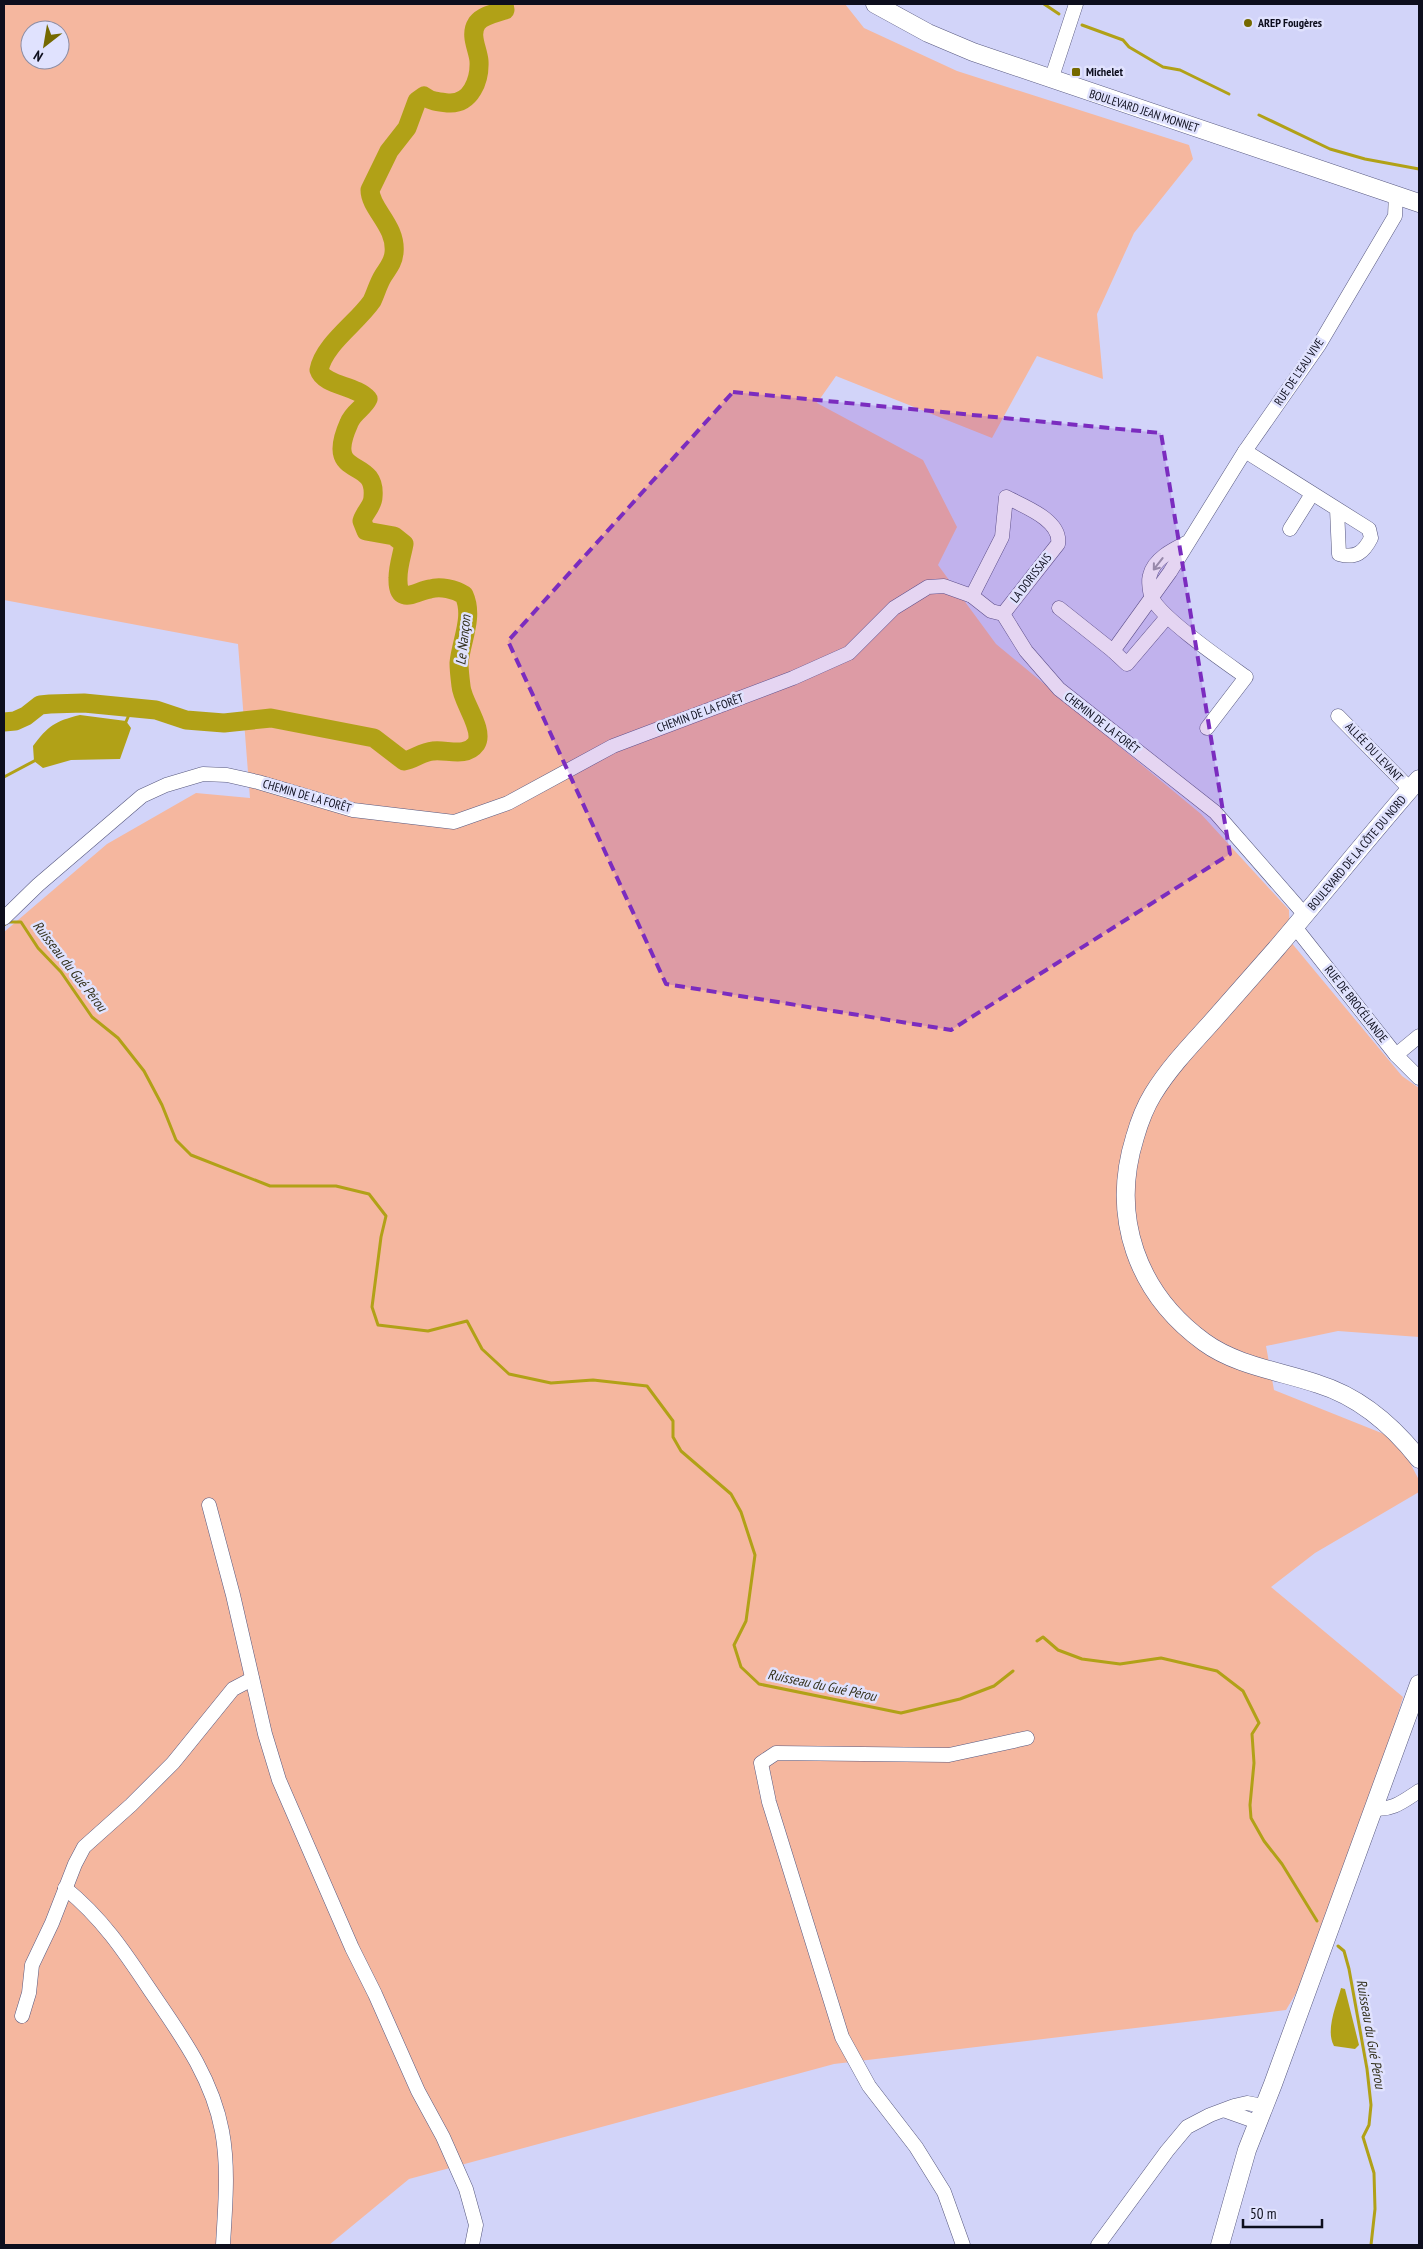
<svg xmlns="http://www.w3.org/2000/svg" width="1423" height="2249" viewBox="0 0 1423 2249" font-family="'PT Sans Narrow',sans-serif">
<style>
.green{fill:#f5b79f;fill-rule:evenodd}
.water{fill:#b1a117}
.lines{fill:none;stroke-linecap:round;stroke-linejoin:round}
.stream{stroke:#b1a117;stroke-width:3}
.river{stroke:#b1a117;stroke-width:19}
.minor-casing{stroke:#57587f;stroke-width:15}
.major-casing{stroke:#57587f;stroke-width:19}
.minor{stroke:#fff;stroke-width:14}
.major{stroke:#fff;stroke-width:18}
.oneway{stroke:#9e9fa5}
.marked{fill:#7b2cbf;fill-opacity:0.2;stroke:#7b2cbf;stroke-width:4;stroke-dasharray:10 6;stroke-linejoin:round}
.poi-dot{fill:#756900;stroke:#e0e2fe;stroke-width:2}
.labels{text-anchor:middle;stroke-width:5;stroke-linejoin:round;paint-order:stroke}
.poi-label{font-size:12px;font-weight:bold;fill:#0d0e1d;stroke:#e0e2fe;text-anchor:start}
.street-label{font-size:12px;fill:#0d0e1d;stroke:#e0e2fe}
.water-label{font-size:14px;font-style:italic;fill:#32301b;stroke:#e0e2fe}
</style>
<rect width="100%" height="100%" fill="#d2d4f9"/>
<path class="green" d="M4 4H845L864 28 957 71 1189 145 1193 159 1134 233 1097 314 1103 379 1037 356 992 438 836 376 817 403 923 460 957 527 938 565 996 644 1201 814 1289 910 1290 941 1402 1076 1419 1088V1337L1338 1331 1266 1346 1274 1390 1389 1436 1408 1459 1419 1480V1492L1315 1553 1271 1587 1403 1697 1333 1931 1286 2010 834 2064 409 2179 329 2245H4V932L107 844 196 793 250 798 238 644 4 600ZM30 30H60V60H30Z"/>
<g class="water">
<path d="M80 715 126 721 131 728 120 759 71 760 43 768 34 761 33 746C48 726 55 721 80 715Z"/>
<path d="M1341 1988 1345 1989 1359 2045 1355 2049 1334 2046C1325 2030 1337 2004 1341 1988Z"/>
</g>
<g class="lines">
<g class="stream">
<polyline points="1044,4 1059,14"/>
<polyline points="1082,25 1123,40 1129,47 1163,67 1180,70 1229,94"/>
<polyline points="1259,115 1330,149 1365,159 1419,169"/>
<polyline points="125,724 132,708"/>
<polyline points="4,777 36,760"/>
<polyline points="4,925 8,922 21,922 38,948 61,972 92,1017 118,1038 144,1071 162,1105 176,1140 191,1155 270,1186 336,1186 369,1194 386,1216 381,1237 372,1307 378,1325 428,1331 467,1321 482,1349 509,1374 551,1383 593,1380 647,1386 673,1421 673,1437 681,1451 731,1494 741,1512 755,1555 746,1621 734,1645 741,1667 759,1684 901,1713 960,1699 994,1686 1013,1671"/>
<polyline points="1037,1641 1043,1637 1058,1650 1082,1659 1120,1664 1161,1658 1217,1671 1243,1691 1259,1723 1252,1734 1254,1763 1250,1805 1251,1818 1264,1841 1282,1864 1317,1921"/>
<polyline points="1338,1946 1344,1951 1349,1969 1367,2069 1371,2105 1369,2125 1363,2137 1374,2173 1375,2209 1371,2245"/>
</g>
<path class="river" d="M4 722 15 721 26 716 40 705 50 704 84 703 156 710 186 720 224 723 271 718 374 738 404 761C414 759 422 752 433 751 446 749 466 758 476 744 485 730 462 702 461 686 460 678 459 670 459 663 461 641 474 617 464 595 455 589 440 586 430 589 416 591 397 607 398 578 398 566 402 555 404 544L394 536 366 531 362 521C364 513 373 506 373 497 377 455 323 481 349 423 353 412 364 408 368 399 356 385 324 386 319 370 324 344 357 323 372 301 376 293 378 284 383 276 388 268 393 263 394 253 397 226 370 209 370 190L389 151 407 128 417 101 424 96C432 102 439 102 449 103 471 104 480 80 479 61 478 49 469 35 477 23 483 15 496 13 505 10L504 4"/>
<g class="minor-casing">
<g id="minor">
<polyline points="1051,80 1076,4"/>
<path d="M1245 451 1369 529 1371 538C1364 552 1356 559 1339 554L1337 509"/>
<polyline points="1290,529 1312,494"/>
<path d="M1186 543C1172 550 1154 559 1150 575 1148 580 1150 594 1152 598 1162 619 1225 662 1246 677L1207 728"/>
<path d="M972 596 1002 537 1006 497C1023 506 1062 520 1058 544L1003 614"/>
<polyline points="1059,608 1113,651 1170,572 1245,451 1319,345 1395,216 1396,194"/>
<polyline points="1113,651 1127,664 1167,617"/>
<polyline points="1338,716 1410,789"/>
<polyline points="4,918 38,885 142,796 166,785 203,774 227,775 258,782 353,810 454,822 508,803 613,746 793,678 849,653 894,608 928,587 944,586 972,596 991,611 1003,614 1026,651 1059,689 1215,812 1305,915"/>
<polyline points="1295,927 1396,1055 1419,1078"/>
<polyline points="1396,1055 1419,1036"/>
<polyline points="209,1505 233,1595 265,1734 279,1780 352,1948 375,1994 418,2091 443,2137 466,2189 476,2225 472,2245"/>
<path d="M1373 1808C1391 1812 1405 1800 1419 1791"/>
<path d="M65 1888C102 1918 124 1951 150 1990 180 2034 212 2077 222 2131 229 2168 225 2208 223 2245"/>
<polyline points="22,2016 29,1993 32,1965 52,1923 75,1864 84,1847 131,1805 173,1763 233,1689 252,1679"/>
<polyline points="1226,2111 1257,2122"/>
<polyline points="963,2245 944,2192 916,2147 869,2086 842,2037 769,1802 761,1763 776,1753 949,1755 1027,1738"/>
<polyline points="1098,2245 1167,2151 1187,2127 1210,2115 1234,2106 1247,2103 1263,2106"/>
</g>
</g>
<g class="major-casing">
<g id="major">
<polyline points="875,4 928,33 973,52 1419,203"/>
<path d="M1419 779C1370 835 1324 893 1276 949 1254 974 1232 999 1210 1024 1190 1046 1169 1068 1153 1094 1145 1107 1139 1123 1135 1137 1110 1217 1137 1293 1204 1342 1237 1366 1280 1371 1318 1384 1360 1397 1393 1426 1419 1459"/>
<polyline points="1220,2245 1247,2150 1273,2084 1419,1684"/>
</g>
</g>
<use href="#minor" class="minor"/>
<use href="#major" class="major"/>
</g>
<defs><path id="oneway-shaft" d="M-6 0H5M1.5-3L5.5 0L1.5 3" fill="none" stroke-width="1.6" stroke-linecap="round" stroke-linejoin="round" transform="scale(1.25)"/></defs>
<use class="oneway" href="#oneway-shaft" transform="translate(1158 564) rotate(128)"/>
<path class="marked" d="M733 392 1161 433 1230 854 951 1030 666 984 508 641Z"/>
<g class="poi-dot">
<circle cx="1248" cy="23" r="5"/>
<rect x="1071" y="67" width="10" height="10" rx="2.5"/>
</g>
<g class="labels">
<g class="poi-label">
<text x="1258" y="27">AREP Fougères</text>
<text x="1086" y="76">Michelet</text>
</g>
<g class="street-label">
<text transform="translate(1144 111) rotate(18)" y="4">BOULEVARD JEAN MONNET</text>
<text transform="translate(1299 372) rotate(-56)" y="4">RUE DE L'EAU VIVE</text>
<text transform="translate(1031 578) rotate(-52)" y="4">LA DORISSAIS</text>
<text transform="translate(700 713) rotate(-20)" y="4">CHEMIN DE LA FORÊT</text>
<text transform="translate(1102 723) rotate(38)" y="4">CHEMIN DE LA FORÊT</text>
<text transform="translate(1374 752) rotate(46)" y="4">ALLÉE DU LEVANT</text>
<text transform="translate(307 796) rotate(16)" y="4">CHEMIN DE LA FORÊT</text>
<text transform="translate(1357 853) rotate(-50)" y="4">BOULEVARD DE LA CÔTE DU NORD</text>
<text transform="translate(1356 1004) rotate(52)" y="4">RUE DE BROCÉLIANDE</text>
</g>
<g class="water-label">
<text transform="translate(463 640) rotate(-84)" y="5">Le Nançon</text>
<text transform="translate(70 966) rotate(52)" y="5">Ruisseau du Gué Pérou</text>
<text transform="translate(822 1685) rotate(12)" y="5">Ruisseau du Gué Pérou</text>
<text transform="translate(1371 2034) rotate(80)" y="5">Ruisseau du Gué Pérou</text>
</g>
</g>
<rect width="1423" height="2249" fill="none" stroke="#0d0e1d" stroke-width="10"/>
<g transform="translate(45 45) rotate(211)"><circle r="24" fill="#e0e2fe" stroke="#8c8da4"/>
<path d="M0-4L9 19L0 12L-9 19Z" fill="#756900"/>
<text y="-8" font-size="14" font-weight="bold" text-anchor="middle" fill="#0d0e1d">N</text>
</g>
<path d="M1243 2219v8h79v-8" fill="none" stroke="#0d0e1d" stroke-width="2.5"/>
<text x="1250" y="2219" font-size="15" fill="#0d0e1d" stroke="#e0e2fe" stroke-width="4" paint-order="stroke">50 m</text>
</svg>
